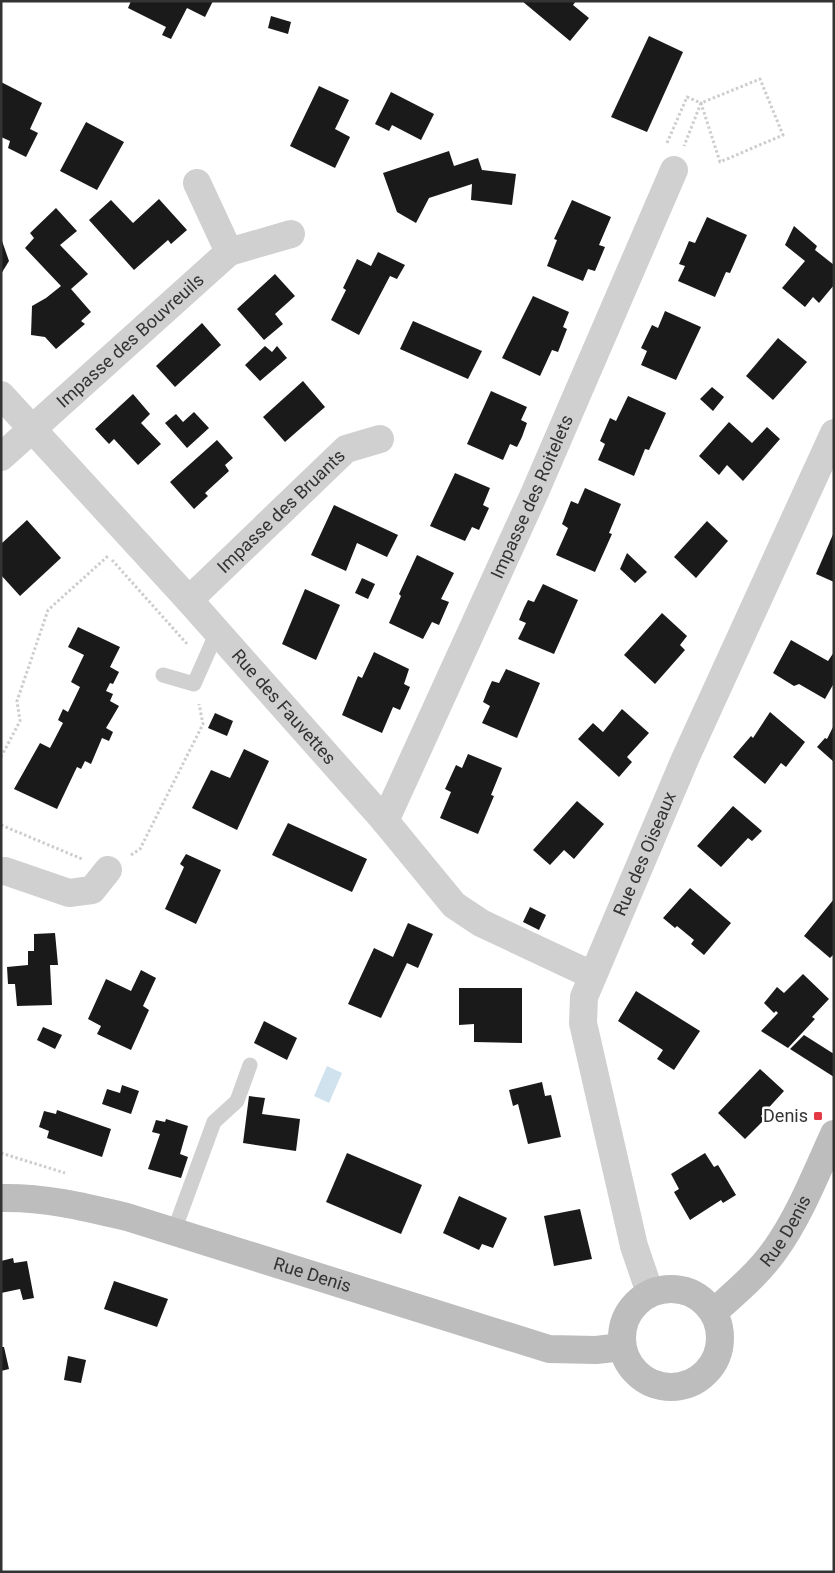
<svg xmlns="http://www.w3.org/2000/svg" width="835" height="1573" viewBox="0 0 835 1573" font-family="Roboto,sans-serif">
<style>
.water{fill:#cfe2ee}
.building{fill:#1a1a1a}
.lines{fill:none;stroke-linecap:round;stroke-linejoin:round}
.path{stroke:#cdcdcd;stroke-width:3;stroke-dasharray:2.5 2.5;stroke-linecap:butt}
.lane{stroke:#d0d0d0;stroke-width:15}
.street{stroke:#d0d0d0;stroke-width:28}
.secondary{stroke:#bdbdbd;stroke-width:28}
.poi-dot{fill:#e63946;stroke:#fff;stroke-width:2}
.labels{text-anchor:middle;stroke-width:5;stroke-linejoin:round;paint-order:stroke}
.street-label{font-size:18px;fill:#333;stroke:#fff}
.poi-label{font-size:18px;fill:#333;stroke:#fff;text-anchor:end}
</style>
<rect width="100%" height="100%" fill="#fff"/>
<polygon class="water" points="327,1066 342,1073 329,1103 314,1096"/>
<g class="building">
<polygon points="131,1 213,1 205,17 187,8 171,39 162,35 166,27 128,8"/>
<polygon points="522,1 576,1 573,5 589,18 570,41"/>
<polygon points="271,16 291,22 288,34 268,28"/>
<polygon points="649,36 683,52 647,132 611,117"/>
<polygon points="1,82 42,103 30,129 38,133 26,157 8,148 10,141 1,137"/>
<polygon points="319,86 349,100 335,129 350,137 335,168 290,146"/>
<polygon points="391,92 434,114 421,140 392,125 389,131 375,124"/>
<polygon points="86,122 124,142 97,190 60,171"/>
<polygon points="449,151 454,166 478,158 482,170 516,174 512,205 471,200 472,184 429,198 416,223 397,212 383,173"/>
<polygon points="159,199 187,230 171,244 168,240 134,270 89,220 111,200 133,223"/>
<polygon points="572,200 611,217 599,245 605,247 595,271 588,269 583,281 547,266 557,240 554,239"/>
<polygon points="56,208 77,231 60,245 88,274 71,289 91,312 81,321 85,324 56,349 45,337 31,335 32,306 46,298 61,286 25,248 34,238 30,233"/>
<polygon points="707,217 747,235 730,273 726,272 715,297 678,281 685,266 679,264 684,253 689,241 695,243"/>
<polygon points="794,226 817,246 815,250 834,265 834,285 819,303 813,297 805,307 782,288 805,261 785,245"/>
<polygon points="1,238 9,261 1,274"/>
<polygon points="378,252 405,265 397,279 390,276 359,335 331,320 346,290 343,288 357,259 371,266"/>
<polygon points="275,274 295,296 275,314 283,324 264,340 237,309"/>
<polygon points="533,296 569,312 563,327 567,329 558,352 552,350 540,376 502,358"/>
<polygon points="665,311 701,327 676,380 641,365 647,351 641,348 652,325 658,328"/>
<polygon points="413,321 482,351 468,379 400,349"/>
<polygon points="202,323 221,345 175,387 156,366"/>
<polygon points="778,338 807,362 773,400 746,376"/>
<polygon points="265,346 272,352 277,346 287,358 260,381 245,365"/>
<polygon points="303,381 325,407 285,442 263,417"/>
<polygon points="712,387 724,397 713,411 700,399"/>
<polygon points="491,391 527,407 521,420 527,423 522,437 517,447 510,444 503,460 467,444"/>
<polygon points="133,394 150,414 141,423 161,444 138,465 114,439 109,444 95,429"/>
<polygon points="628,396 666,413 649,450 645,449 634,476 598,460 605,444 600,441 610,418 616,421"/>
<polygon points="194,412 209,428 187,448 165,423 176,414 183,422"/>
<polygon points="729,422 752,443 767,427 780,439 743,481 727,465 719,475 699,456"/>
<polygon points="217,440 233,458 225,465 229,471 205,493 208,496 194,509 170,482"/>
<polygon points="455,473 490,488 483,505 489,508 479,530 472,527 465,541 430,526"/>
<polygon points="585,488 621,504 609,533 612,534 595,572 556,555 568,528 562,524 571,501 578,504"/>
<polygon points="334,505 398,535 387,557 357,543 346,571 311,555"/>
<polygon points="27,520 61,558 20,596 1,575 1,544"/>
<polygon points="707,521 728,541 696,578 674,557"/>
<polygon points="834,532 834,582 816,574"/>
<polygon points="627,553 647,572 635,583 620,569"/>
<polygon points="417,555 454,573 441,599 449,602 439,625 432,622 423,639 389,623 401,596 399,594"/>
<polygon points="362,578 375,584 368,599 355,593"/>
<polygon points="543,584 578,600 554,654 518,639 526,623 519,620 524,608 528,600 534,602"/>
<polygon points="305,589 340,605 316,660 282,644"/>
<polygon points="662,613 687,636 680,645 685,650 655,684 624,655"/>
<polygon points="78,627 120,647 110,667 119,672 113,684 110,683 106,691 113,694 110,701 119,706 106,728 113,732 109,741 102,738 91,764 85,761 81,769 77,767 57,809 14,789 40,743 50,748 63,723 58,720 63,709 68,712 80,687 71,682 84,655 68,647"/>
<polygon points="791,640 828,661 834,652 834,683 825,699 799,684 794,686 773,673"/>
<polygon points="374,652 409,669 404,684 410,687 400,710 393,707 382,733 342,715 358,676 362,678"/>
<polygon points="506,669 540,683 517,738 482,723 490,706 483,702 487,692 492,681 499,683"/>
<polygon points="622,709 649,733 627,757 632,762 619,777 578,739 593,723 603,732"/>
<polygon points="770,712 805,742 786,767 781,763 765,784 733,757 751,736 753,738"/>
<polygon points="215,713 233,721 227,736 208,728"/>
<polygon points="834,725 834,762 817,747 825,738 827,739"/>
<polygon points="244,749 269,761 237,830 192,808 211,770 230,778"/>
<polygon points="468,754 502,768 491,795 494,796 478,834 440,818 451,792 445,789 456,765 462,768"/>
<polygon points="577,801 604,824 574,859 564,850 550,865 533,850"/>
<polygon points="733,806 762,831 752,841 748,838 721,867 697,846"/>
<polygon points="288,823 367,859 352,892 272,855"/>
<polygon points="186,854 221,870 196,924 165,909 184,867 180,864"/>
<polygon points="690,888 731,923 704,955 691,944 694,940 677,926 675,928 663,918"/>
<polygon points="834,899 834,954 830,958 804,936"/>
<polygon points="530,907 546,915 539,930 523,922"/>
<polygon points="408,923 433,934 418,968 407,963 381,1018 348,1004 374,948 393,957"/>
<polygon points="55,933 58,965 50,965 52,1005 17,1006 15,984 8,984 7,967 28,965 28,951 34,951 34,934"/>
<polygon points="141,970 156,978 143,1006 149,1010 131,1050 97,1034 101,1026 88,1019 106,979 131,991"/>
<polygon points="803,974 829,999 812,1017 815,1019 788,1048 761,1031 778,1013 776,1011 774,1013 764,1003 777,987 784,993"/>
<polygon points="459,988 522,988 522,1043 474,1042 474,1024 459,1025"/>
<polygon points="636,991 700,1031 674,1070 657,1059 663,1050 618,1021"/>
<polygon points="264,1021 297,1038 287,1060 254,1043"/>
<polygon points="43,1027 62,1035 55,1049 37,1040"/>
<polygon points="804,1035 834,1054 834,1077 790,1049"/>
<polygon points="760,1069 784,1091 761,1116 764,1120 745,1139 718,1113"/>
<polygon points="542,1082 545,1096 551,1095 561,1137 528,1144 518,1104 513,1106 509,1090"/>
<polygon points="122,1085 139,1091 131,1114 102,1104 107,1089 120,1093"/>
<polygon points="249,1096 265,1098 262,1114 300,1119 296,1151 243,1143"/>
<polygon points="57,1110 111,1129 102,1157 47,1138 49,1131 39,1127 44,1111 56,1114"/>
<polygon points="166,1119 188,1126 180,1154 188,1157 181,1178 148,1169 160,1134 152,1132 156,1120 165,1122"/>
<polygon points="347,1153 422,1185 401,1234 326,1202"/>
<polygon points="705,1153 714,1167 718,1165 736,1195 723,1203 721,1200 690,1220 674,1192 679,1189 671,1174"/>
<polygon points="459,1196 507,1218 493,1248 482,1244 479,1250 443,1233"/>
<polygon points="580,1209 592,1259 554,1266 544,1216"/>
<polygon points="13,1258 14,1263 27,1261 34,1298 23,1300 20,1289 1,1293 1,1261"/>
<polygon points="114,1281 168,1299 157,1327 104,1309"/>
<polygon points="1,1347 4,1347 9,1369 1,1371"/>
<polygon points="68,1356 86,1360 81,1383 64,1380"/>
</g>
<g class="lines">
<g class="path">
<polyline points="667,143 687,97 701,103 720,162 783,135 760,79 701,103 684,146"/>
<polyline points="112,560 188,645"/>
<polyline points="1,757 20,721 17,701 48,610 108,556"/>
<polyline points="1,825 82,859"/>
<polyline points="131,855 140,849 203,724 199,704"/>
<polyline points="1,1153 65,1173"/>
</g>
<g class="lane">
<polyline points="163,675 194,684 217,632"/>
<polyline points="174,1231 214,1122 237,1101 250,1065"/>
</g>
<g class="street">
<polyline points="229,252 291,234"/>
<path id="s1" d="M1 395 189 600 385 821 454 905 481 923 579 969 593 973"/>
<path id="s2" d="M1 457 229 252 197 183"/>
<path id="s3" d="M189 600 346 449 380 439"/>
<path id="s4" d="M385 821 535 492 674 170"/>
<polyline points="5,871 69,893 92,890 108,870"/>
<path id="s5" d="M650 1293 634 1246 583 1023 584 997 685 759 834 433"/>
</g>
<g class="secondary">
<path id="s6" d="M1 1198C44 1197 85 1207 127 1217L549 1349 596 1350 622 1347"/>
<circle cx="671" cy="1338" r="49"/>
<path id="s7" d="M714 1312C735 1293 758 1274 775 1250 800 1215 816 1173 834 1134"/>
</g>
</g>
<rect class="poi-dot" x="813" y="1111" width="10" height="10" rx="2.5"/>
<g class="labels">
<g class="street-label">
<text dy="6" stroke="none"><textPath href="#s2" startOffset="174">Impasse des Bouvreuils</textPath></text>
<text dy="6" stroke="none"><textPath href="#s4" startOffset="356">Impasse des Roitelets</textPath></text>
<text dy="6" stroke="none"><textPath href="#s3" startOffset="128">Impasse des Bruants</textPath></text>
<text dy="6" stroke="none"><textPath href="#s1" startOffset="421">Rue des Fauvettes</textPath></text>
<text dy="6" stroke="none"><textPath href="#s5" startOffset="460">Rue des Oiseaux</textPath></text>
<text dy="6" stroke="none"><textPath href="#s7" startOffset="109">Rue Denis</textPath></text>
<text dy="6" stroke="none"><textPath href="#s6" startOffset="322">Rue Denis</textPath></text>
</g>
<g class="poi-label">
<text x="808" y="1122">Denis</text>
</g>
</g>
<rect width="835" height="1573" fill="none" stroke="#333333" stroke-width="5"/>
</svg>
